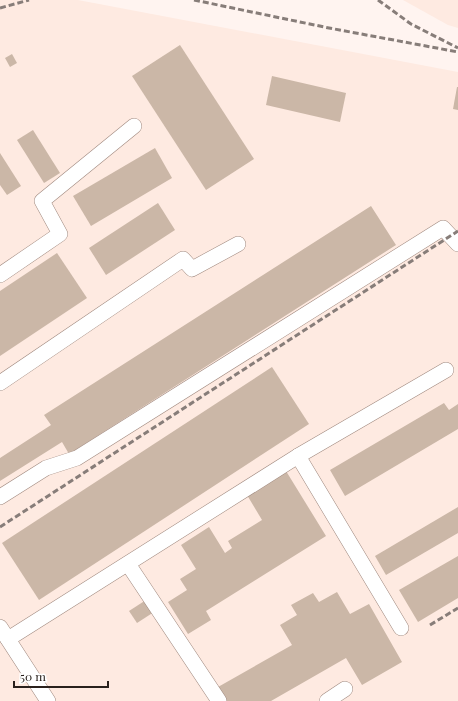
<svg xmlns="http://www.w3.org/2000/svg" width="458" height="701" viewBox="0 0 458 701" font-family="'Playfair Display',serif">
<style>
.built{fill:#feeae1}
.building{fill:#cbb7a7}
.lines{fill:none;stroke-linecap:round;stroke-linejoin:round}
.minor-casing{stroke:#9f887e;stroke-width:16}
.minor{stroke:#fff;stroke-width:15}
.rail{stroke:#877d79;stroke-width:3;stroke-dasharray:6 3;stroke-linecap:butt}
</style>
<rect width="100%" height="100%" fill="#fff4f0"/>
<g class="built">
<polygon points="0,0 78,0 458,72 458,701 0,701"/>
<polygon points="403,0 458,0 458,28 448,25"/>
</g>
<g class="building">
<polygon points="180,45 254,159 206,190 132,76"/>
<polygon points="12,54 17,63 10,67 5,58"/>
<polygon points="272,76 346,93 340,122 266,105"/>
<polygon points="457,87 458,87 458,110 453,109"/>
<polygon points="33,130 60,173 44,183 17,140"/>
<polygon points="155,148 172,178 91,226 73,196"/>
<polygon points="0,153 21,186 7,195 0,185"/>
<polygon points="158,203 175,230 106,275 89,248"/>
<polygon points="371,206 396,245 69,454 62,442 0,481 0,458 51,425 44,415"/>
<polygon points="57,253 87,298 0,356 0,291"/>
<polygon points="272,367 309,424 39,600 2,543"/>
<polygon points="444,403 449,410 458,404 458,429 345,496 330,470"/>
<polygon points="286,471 326,536 206,611 211,620 188,634 168,602 187,590 180,579 196,569 181,545 209,527 225,553 232,548 228,541 262,520 247,495"/>
<polygon points="458,507 458,533 386,575 375,556"/>
<polygon points="458,556 458,598 418,622 399,590"/>
<polygon points="337,592 350,614 369,604 402,662 362,685 346,658 271,701 226,701 218,687 292,645 280,625 297,615 291,605 313,593 319,602"/>
<polygon points="146,600 154,612 137,623 129,611"/>
</g>
<g class="lines">
<g class="minor-casing">
<g id="minor">
<polyline points="0,275 60,234 42,201 134,126"/>
<polyline points="0,383 183,259 192,269 238,244"/>
<polyline points="298,456 401,628"/>
<polyline points="0,497 46,468 77,458 443,228 458,244"/>
<polyline points="128,564 219,701"/>
<polyline points="0,627 48,701"/>
<polyline points="8,639 298,456 446,370"/>
<polyline points="327,701 345,689"/>
</g>
</g>
<use href="#minor" class="minor"/>
<g class="rail">
<polyline points="194,0 329,28 458,52"/>
<polyline points="378,0 411,24 458,48"/>
<polyline points="0,8 29,0"/>
<polyline points="0,527 458,231"/>
<polyline points="430,625 458,608"/>
</g>
</g>
<path d="M14 681v6h94v-6" fill="none" stroke="#29201c" stroke-width="2"/>
<text x="20" y="681" font-size="12" fill="#29201c" stroke="#ffffff" stroke-width="3" paint-order="stroke">50 m</text>
</svg>
